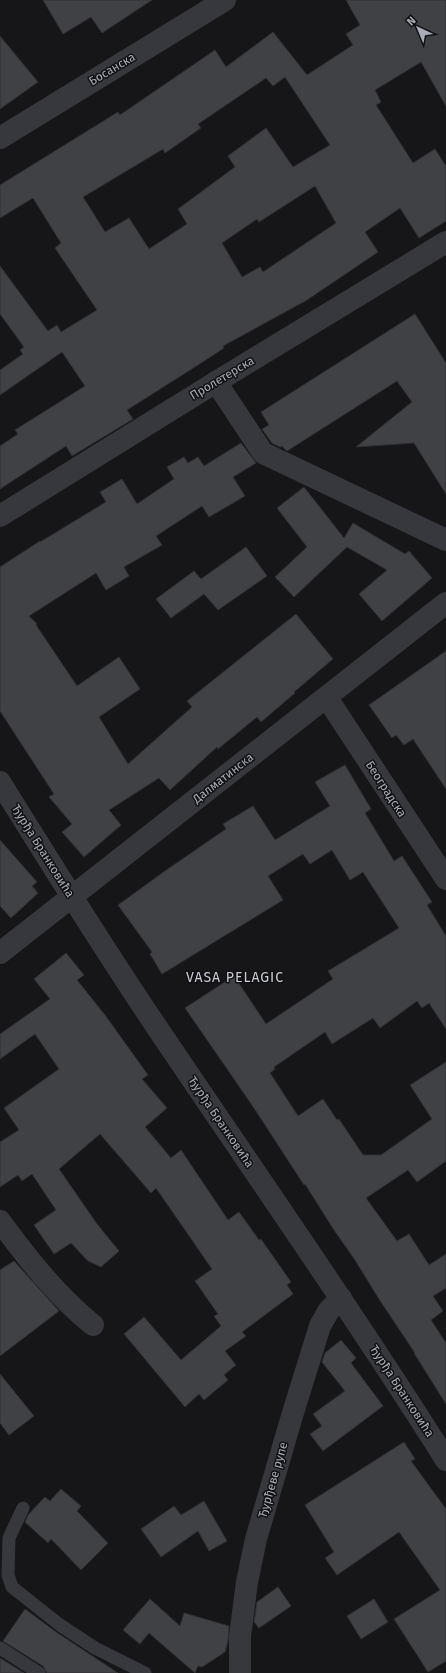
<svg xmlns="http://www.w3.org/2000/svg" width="446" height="1673" viewBox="0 0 446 1673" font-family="'Fira Sans',sans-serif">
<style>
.building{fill:#404145;stroke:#303034;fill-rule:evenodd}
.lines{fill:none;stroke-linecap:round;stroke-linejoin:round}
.service{stroke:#37383d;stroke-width:13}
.minor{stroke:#37383d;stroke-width:22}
.labels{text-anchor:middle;stroke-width:3;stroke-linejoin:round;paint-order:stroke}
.street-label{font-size:12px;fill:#a8adb8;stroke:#111113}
.quarter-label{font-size:14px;letter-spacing:1px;fill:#c9ccd4;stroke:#111113}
</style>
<rect width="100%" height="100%" fill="#161618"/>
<g class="building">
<polygon points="43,0 152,0 102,33 91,17 63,34"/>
<path d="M346 0H446V106L421 62 375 90 381 102 376 105 413 163 435 149 446 166V221L419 238 400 208 365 232 378 252 307 300 223 346 224 348 198 365 127 410 133 419 72 456 66 446 0 489V446L18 434 15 430 85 386 62 352 0 395V370L23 354 20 350 24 347 0 314V266L48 331 57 325 61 332 97 310 55 248 61 243 33 198 0 218V185L118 112 120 115 215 50 226 67 273 32 307 75 353 45 346 34 360 25ZM285 77 330 145 293 167 266 128 228 156 235 167 178 209 187 224 149 249 129 218 105 232 83 197 163 149 165 153 201 128 198 124 266 78 273 86ZM315 186 336 223 263 272 260 267 242 277 222 243 257 219 259 222Z"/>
<polygon points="0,36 38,82 0,109"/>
<polygon points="415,314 446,363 446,494 414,443 356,447 412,402 397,381 287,451 282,446 280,447 272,443 262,429 269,425 261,412"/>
<polygon points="241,443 256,463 233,477 245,496 209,517 202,506 156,536 162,545 124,567 129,576 106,590 96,573 29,616 37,624 36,625 77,686 119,657 140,689 99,717 128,764 192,707 187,701 296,614 333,659 294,692 295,693 261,722 257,717 218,749 217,747 170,790 159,778 109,810 121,825 84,857 62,832 72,824 49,797 54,794 0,711 0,567 40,541 40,542 106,502 100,492 122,479 137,504 174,479 167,467 184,457 188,463 198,457 204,466"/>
<polygon points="304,487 344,538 353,523 405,554 409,551 432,578 382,621 359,594 387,570 347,547 294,597 275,577 307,547 277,508"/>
<polygon points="246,547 267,576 218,610 204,594 171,618 156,599 194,571 201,579"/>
<polygon points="446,651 446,789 413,739 404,745 396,735 392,738 369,705"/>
<polygon points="345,765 371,809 365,813 394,861 402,856 432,902 427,905 446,936 446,1029 429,1003 422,1008 417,1001 380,1028 373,1018 332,1044 325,1032 274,1067 275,1069 270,1073 298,1116 323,1099 337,1120 339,1119 363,1155 381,1155 432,1119 410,1085 446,1062 446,1161 417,1182 408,1170 366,1198 397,1241 409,1234 429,1265 446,1254 446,1288 433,1296 443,1311 431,1320 446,1343 446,1404 414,1353 415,1353 379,1299 355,1260 334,1230 305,1184 304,1185 254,1108 185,1008 234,976 266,1024 333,979 328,971 399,928 363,872 350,880 332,850 310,864 303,854 268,876 283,900 162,974 150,954 152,952 118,905 165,871 226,829 223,824 253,806 275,840 330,806 315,782"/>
<polygon points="0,840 37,882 32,886 38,893 11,918 0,906"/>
<polygon points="66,953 84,975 77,980 105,1015 148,1075 142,1079 167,1108 145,1127 171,1158 181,1150 228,1220 239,1212 259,1240 261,1239 291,1282 287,1285 293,1294 242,1332 246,1336 225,1351 236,1365 224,1375 228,1380 204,1400 199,1394 185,1407 124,1334 144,1317 181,1360 221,1326 214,1316 218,1314 195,1281 212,1269 156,1188 151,1193 100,1134 59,1169 97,1224 119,1251 101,1267 88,1261 71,1243 54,1254 34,1225 56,1210 32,1174 22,1181 18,1175 0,1187 0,1142 19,1130 4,1108 59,1069 35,1034 0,1059 0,1034 50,999 34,979"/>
<polygon points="14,1261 59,1311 0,1356 0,1270"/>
<polygon points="341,1340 356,1358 351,1363 383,1406 323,1451 310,1434 322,1426 313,1414 345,1391 322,1362 325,1353"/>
<polygon points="0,1374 34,1416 9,1435 0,1423"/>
<polygon points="404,1442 415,1459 411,1461 446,1509 446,1661 428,1672 394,1619 440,1590 399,1532 337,1575 325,1558 334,1552 305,1505"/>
<polygon points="61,1489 81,1506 77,1511 108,1543 81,1570 51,1539 48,1543 25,1522 28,1515 45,1497 50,1501"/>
<polygon points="204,1501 227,1541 209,1551 198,1531 161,1557 141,1529 174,1506 181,1515"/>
<polygon points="278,1587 291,1606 259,1628 254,1622 257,1602"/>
<polygon points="150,1599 180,1626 184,1613 229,1626 228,1641 225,1652 202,1667 198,1666 195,1673 149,1633 140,1644 123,1630"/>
<polygon points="374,1599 388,1622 361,1639 347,1616"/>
<polygon points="25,1609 56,1632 118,1673 47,1673 43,1666 3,1641"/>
<polygon points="0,1658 24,1673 0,1673"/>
</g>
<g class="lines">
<g class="service">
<polyline points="23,1508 9,1538 8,1575 12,1587 60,1625 95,1648 145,1673"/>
<polyline points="0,1648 39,1673"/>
</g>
<g class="minor">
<polyline points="0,138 225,0"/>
<polyline points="216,382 263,453 446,540"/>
<polyline points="0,516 216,382 446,242"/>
<polyline points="327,698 446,879"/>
<path d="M0 782C51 864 102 946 156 1026 253 1170 353 1313 446 1460"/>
<polyline points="0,953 446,603"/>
<path d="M0 1221C28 1259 56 1295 93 1325"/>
<polyline points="240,1673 240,1636 247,1582 256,1539 292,1416 320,1326 329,1310 341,1298"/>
</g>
</g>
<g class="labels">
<g class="street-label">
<text transform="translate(112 69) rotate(-31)" y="4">Босанска</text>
<text transform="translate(222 378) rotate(-31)" y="4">Пролетерска</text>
<text transform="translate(223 778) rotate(-38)" y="4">Далматинска</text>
<text transform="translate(386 789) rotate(57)" y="4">Београдска</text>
<text transform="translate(43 851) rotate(58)" y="4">Ђурђа Бранковића</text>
<text transform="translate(221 1122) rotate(56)" y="4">Ђурђа Бранковића</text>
<text transform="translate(402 1391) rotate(57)" y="4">Ђурђа Бранковића</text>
<text transform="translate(273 1480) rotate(-74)" y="4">Ђурђеве рупе</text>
</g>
<g class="quarter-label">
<text x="235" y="982">VASA PELAGIC</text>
</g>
</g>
<g transform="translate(418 28) rotate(316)" stroke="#111113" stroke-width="3" paint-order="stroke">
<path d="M0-3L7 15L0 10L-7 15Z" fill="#a8adb8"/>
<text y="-6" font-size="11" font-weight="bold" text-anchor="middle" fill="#a8adb8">N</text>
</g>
</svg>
